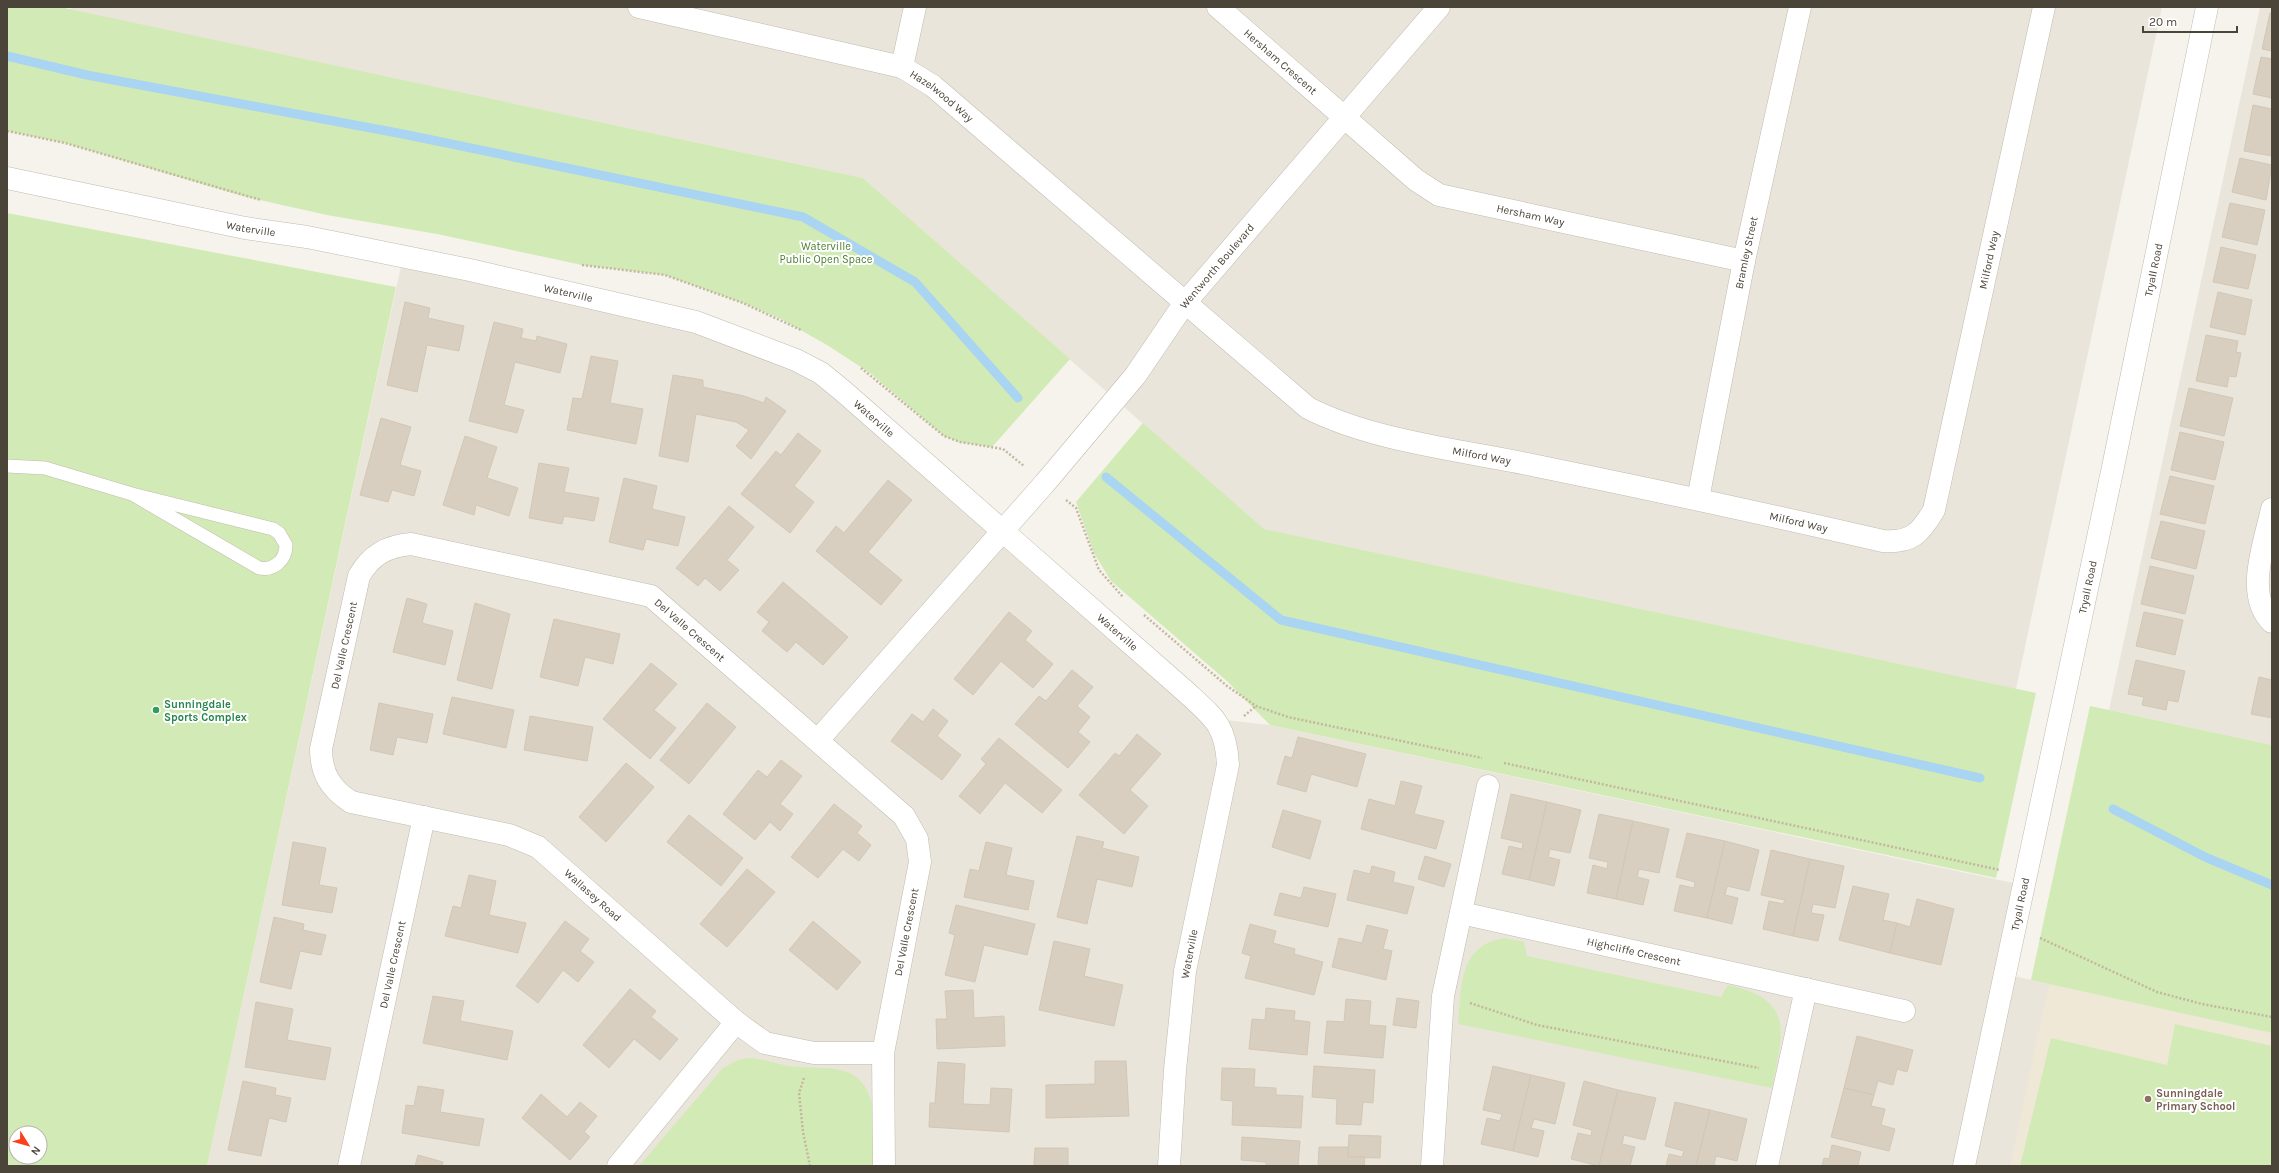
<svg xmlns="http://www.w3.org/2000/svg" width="2279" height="1173" viewBox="0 0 2279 1173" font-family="Karla,sans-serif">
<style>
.residential{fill:#eae5da}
.education{fill:#efe8d6}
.green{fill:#d2eab5;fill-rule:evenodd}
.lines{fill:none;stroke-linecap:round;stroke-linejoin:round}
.stream{stroke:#a9d4f2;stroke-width:9}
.building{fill:#d8cfc1;stroke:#d3c7b4}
.service-casing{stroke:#c2bbae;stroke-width:14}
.minor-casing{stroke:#c2bbae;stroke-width:23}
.tertiary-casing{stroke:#c2bbae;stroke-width:23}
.path{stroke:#c4b79f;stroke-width:2.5;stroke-dasharray:2 2;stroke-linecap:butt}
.service{stroke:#fff;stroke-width:13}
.minor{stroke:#fff;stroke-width:22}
.tertiary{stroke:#fff;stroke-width:22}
.leisure-dot{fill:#2e9e5b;stroke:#fff;stroke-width:1.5}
.education-dot{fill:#8d6e63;stroke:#fff;stroke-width:1.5}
.labels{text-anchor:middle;stroke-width:4;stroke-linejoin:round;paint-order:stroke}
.street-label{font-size:11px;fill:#4b4439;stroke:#fff}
.park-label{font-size:11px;fill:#4a7f2a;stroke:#fff}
.leisure-label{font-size:11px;font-weight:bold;fill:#27864d;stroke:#fff;text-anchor:start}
.education-label{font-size:11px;font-weight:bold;fill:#785e54;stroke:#fff;text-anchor:start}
</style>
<rect width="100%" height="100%" fill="#f6f3ec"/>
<g class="residential">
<polygon points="71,7 2162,7 2016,689 1263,529 863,178 71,10"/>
<polygon points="2260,7 2272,7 2272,745 2109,710"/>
<polygon points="403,257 588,295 822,372 1216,719 1270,725 2023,885 2004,974 2272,1033 2272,1166 207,1166"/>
</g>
<polygon class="education" points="2049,984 2272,1033 2272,1166 2010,1166"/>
<g class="green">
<polygon points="7,7 60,7 863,178 1070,359 992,447 960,442 944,436 870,373 827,345 781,319 743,303 665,275 582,265 437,234 327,215 242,196 65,143 7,131"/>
<path d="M7 213 396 287 207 1166H7ZM16 1133H40V1157H16Z"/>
<polygon points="1143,423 1264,529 2036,693 1996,878 1270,725 1228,682 1111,581 1094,553 1076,502"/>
<polygon points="2090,706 2272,745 2272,1033 2031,980"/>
<path d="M1505 938 1524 942 1527 956 1721 997 1728 985C1797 1000 1782 1034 1772 1088L1458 1024C1462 986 1458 945 1505 938Z"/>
<polygon points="2175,1024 2272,1046 2272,1166 2020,1166 2051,1038 2167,1065"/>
<path d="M752 1058C768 1060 782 1066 798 1067 833 1069 863 1063 873 1107V1166H639L723 1068 740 1059Z"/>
</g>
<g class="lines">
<g class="stream">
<polyline points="7,56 87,75 403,134 803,217 915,282 1018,398"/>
<polyline points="1106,477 1281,620 1980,778"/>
<polyline points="2113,809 2205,857 2272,885"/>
</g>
</g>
<g class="building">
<polygon points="2270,13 2272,13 2272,51 2262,49"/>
<polygon points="2261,57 2272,59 2272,98 2253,94"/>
<polygon points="2253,105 2272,109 2272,156 2244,151"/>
<polygon points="2240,158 2272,165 2266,200 2232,192"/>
<polygon points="2230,203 2265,210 2257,245 2222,237"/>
<polygon points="2221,247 2256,255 2248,289 2213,282"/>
<polygon points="2218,292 2252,300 2245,335 2210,327"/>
<polygon points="405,302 430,308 428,318 464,326 459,351 427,345 417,392 387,385"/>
<polygon points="494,322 523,329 521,338 536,341 537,336 567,344 560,373 515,362 504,405 524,410 517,433 469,421"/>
<polygon points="2206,335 2238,341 2236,352 2241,353 2236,377 2229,376 2227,387 2196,381"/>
<polygon points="591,356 618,361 610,403 643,409 636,444 567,430 573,398 582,399"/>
<polygon points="673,375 703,380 703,387 744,396 764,403 766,397 786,411 751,459 736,446 749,430 736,422 696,414 688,462 659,456"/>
<polygon points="2189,388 2233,398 2224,436 2180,426"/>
<polygon points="381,418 411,427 400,465 421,471 414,496 392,490 388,502 360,495"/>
<polygon points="2180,432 2224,442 2215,480 2171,470"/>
<polygon points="798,433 821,451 794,486 814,502 790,533 741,494 776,451 781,455"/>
<polygon points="465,436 497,447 487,478 518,488 509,516 476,505 474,515 443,505"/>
<polygon points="539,463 569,468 564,492 599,498 594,521 564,516 562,524 529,518"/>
<polygon points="2170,476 2214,486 2205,524 2160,514"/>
<polygon points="624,478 657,486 652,509 685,517 678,546 646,539 643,550 609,542"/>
<polygon points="888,480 912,500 868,552 902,580 881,605 816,551 836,526 844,533"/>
<polygon points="729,506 754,527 727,560 739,570 720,591 705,578 698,586 676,568"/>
<polygon points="2161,521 2205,531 2196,569 2151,558"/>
<polygon points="2150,566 2194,576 2185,614 2141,604"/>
<polygon points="783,582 848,637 823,665 796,642 787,652 762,631 769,622 757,612"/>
<polygon points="407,598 427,604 422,623 453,631 445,665 393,652"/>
<polygon points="475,603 510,614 492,689 457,680"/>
<polygon points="1009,612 1032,631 1025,640 1053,664 1033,688 1001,661 973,695 954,679"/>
<polygon points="2144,612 2183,620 2175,655 2136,646"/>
<polygon points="554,619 620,634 613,664 585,657 578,686 540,677"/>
<polygon points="2136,660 2185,671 2178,702 2168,700 2166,710 2142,705 2144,697 2128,694"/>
<polygon points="651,663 677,684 654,710 676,728 650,759 603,719"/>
<polygon points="1072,670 1093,687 1077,706 1090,717 1078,732 1090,742 1068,768 1015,724 1039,696 1046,701"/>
<polygon points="2259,677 2272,680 2272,718 2251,714"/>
<polygon points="452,697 514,710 506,748 443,734"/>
<polygon points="379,703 433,714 427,743 397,737 393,755 370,750"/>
<polygon points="707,703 736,727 689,784 660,760"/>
<polygon points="933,709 948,721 937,736 961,755 942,780 891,741 912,714 923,722"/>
<polygon points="530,716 593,727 587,761 524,750"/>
<polygon points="1137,734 1161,754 1130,790 1148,806 1124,834 1079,795 1115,753 1119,756"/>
<polygon points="1298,737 1366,754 1357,787 1311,774 1306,792 1277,784 1285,756 1292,758"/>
<polygon points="999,738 1062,790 1042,813 1005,783 980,814 959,796 986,764 981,759"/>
<polygon points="781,760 802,776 780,804 793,814 780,831 770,822 755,840 723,814 758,770 767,777"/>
<polygon points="626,763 654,787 606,842 579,817"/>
<polygon points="1401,781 1422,786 1414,814 1444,821 1436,849 1361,829 1369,799 1395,806"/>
<polygon points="1511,794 1547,802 1529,880 1502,874 1509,846 1522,849 1523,843 1501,838"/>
<polygon points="1547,802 1581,810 1570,853 1550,849 1548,857 1560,860 1554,886 1529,880"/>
<polygon points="834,804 862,826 857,833 871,845 859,861 843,849 818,878 791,857"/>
<polygon points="1283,810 1321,821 1310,859 1272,847"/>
<polygon points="1599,814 1633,821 1616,899 1587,893 1593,865 1607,869 1608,862 1589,858"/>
<polygon points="689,815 743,858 721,886 667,842"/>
<polygon points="1633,821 1669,829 1659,873 1639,869 1637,877 1649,880 1643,905 1616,899"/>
<polygon points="1687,833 1725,841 1707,918 1674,911 1680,885 1694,888 1695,882 1676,877"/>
<polygon points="1077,836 1104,842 1102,848 1139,857 1132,887 1097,879 1087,924 1057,917"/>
<polygon points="1725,841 1759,850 1749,891 1727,886 1725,895 1738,898 1732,924 1707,918"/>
<polygon points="293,842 326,848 319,885 337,888 332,913 282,905"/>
<polygon points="986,842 1012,848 1006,875 1034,881 1028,910 964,897 970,869 979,871"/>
<polygon points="1771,850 1810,859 1793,936 1763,929 1769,901 1783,904 1785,900 1761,895"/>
<polygon points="1425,856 1451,864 1444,887 1418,879"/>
<polygon points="1810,859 1844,866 1835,908 1813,904 1811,913 1824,915 1818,941 1793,936"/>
<polygon points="1372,866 1395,872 1393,882 1414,887 1407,914 1347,900 1354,870 1370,874"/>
<polygon points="747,869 775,892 727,947 700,924"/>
<polygon points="469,875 496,881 489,915 526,923 518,953 445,936 453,906 461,908"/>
<polygon points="1853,886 1889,894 1883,920 1897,923 1890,953 1839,940"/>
<polygon points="1304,887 1336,894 1328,927 1274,915 1280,893 1301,898"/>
<polygon points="1917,899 1954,909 1941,965 1890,953 1897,923 1910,927"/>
<polygon points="956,905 1035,924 1027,955 984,945 975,982 945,975 955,935 949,933"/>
<polygon points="274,917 304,924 303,930 326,935 321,955 300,951 291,989 260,982"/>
<polygon points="565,921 589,939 580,951 594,962 578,982 563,970 538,1003 516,986"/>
<polygon points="813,921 861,962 837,990 789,950"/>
<polygon points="1250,924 1276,931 1273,943 1295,949 1294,954 1323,962 1314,995 1245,978 1251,956 1242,953"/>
<polygon points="1367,925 1388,930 1383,949 1392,951 1386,980 1332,967 1339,938 1362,943"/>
<polygon points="1054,941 1090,949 1084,976 1123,985 1114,1026 1039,1010"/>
<polygon points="630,989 656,1011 651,1017 678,1039 660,1060 634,1039 609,1068 583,1045"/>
<polygon points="973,990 974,1018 1004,1016 1005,1046 937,1049 936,1019 947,1019 945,991"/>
<polygon points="433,996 464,1001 460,1021 513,1031 507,1060 423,1043"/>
<polygon points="1397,998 1419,1001 1416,1028 1393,1025"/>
<polygon points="1346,999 1371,1001 1369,1025 1386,1026 1383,1058 1324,1053 1327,1021 1344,1022"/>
<polygon points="256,1002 293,1009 287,1040 331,1048 325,1080 245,1067"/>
<polygon points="1266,1008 1295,1011 1294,1020 1310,1022 1307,1055 1249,1049 1252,1019 1265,1020"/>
<polygon points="1857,1036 1913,1050 1907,1072 1897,1069 1893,1085 1878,1081 1874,1095 1844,1088"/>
<polygon points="1095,1061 1126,1061 1129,1116 1046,1118 1046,1085 1095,1084"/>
<polygon points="938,1062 965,1064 963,1104 990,1105 991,1088 1012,1089 1009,1132 929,1127 930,1103 935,1103"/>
<polygon points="1314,1066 1375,1070 1373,1103 1363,1102 1361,1125 1336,1124 1337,1099 1312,1097"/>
<polygon points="1493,1066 1531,1075 1513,1151 1481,1144 1487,1118 1500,1121 1502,1114 1483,1110"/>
<polygon points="1222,1068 1255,1069 1254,1087 1276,1088 1276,1095 1303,1096 1301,1128 1232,1125 1233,1101 1221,1100"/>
<polygon points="1531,1075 1565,1083 1555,1124 1534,1119 1531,1128 1544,1131 1538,1157 1513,1151"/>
<polygon points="243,1081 276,1088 275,1095 291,1098 286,1122 269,1118 261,1156 228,1150"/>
<polygon points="1584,1081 1618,1090 1599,1166 1571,1159 1578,1133 1591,1136 1592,1130 1573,1125"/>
<polygon points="418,1086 444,1090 440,1112 484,1119 479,1146 402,1133 406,1105 414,1106"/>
<polygon points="1844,1088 1874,1095 1871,1106 1885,1109 1881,1125 1895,1129 1889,1151 1831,1137"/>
<polygon points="1618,1090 1656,1098 1645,1140 1624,1135 1622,1144 1635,1147 1630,1166 1599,1166"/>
<polygon points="541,1094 567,1117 580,1102 597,1116 584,1132 590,1137 570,1160 522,1118"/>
<polygon points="1675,1102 1710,1110 1696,1166 1666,1166 1669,1154 1682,1157 1684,1151 1665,1146"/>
<polygon points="1710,1110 1747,1119 1737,1161 1716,1156 1714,1165 1720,1166 1696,1166"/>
<polygon points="1349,1135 1381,1136 1380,1158 1348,1157"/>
<polygon points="1242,1137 1300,1141 1298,1166 1266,1166 1266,1162 1241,1160"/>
<polygon points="1832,1145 1861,1152 1858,1165 1861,1166 1822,1166 1824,1158 1829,1159"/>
<polygon points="1319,1147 1348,1147 1348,1157 1365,1157 1364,1166 1318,1166"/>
<polygon points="1035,1148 1068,1148 1068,1166 1034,1166"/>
<polygon points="418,1155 443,1162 442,1166 415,1166"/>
</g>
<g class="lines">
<g class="service-casing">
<path id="service" d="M7 466 45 468 132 494 273 529 279 533 286 545C286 560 274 571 259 568L132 494"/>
</g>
<g class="minor-casing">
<g id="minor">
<path id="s1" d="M639 7 902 67 933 86 1308 408C1373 441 1460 450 1532 465 1650 489 1766 514 1883 541 1911 543 1920 534 1934 510L2044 7"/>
<path id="s2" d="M1218 7 1416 180 1439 195 1744 261"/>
<polyline points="902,67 915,7"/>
<path id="s3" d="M7 178 245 228 307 237 470 270 696 322 796 360 821 373 843 391 1185 691C1213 717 1226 724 1228 765L1185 971 1175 1070 1169 1166"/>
<path id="s4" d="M1698 499 1744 261 1800 7"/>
<path d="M2272 509C2265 542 2244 595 2272 622"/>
<path id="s5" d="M818 740 1045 483 1135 376 1184 304 1439 7"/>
<path id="s6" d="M1461 913 1904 1011"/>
<path id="s7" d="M883 1053H814L765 1043 736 1022 538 847 509 835 351 802C331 789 321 774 321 749L359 576C371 555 387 546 411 544L651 596 904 816 917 839 920 862 883 1053 884 1166"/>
<path id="s8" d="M349 1166 424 817"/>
<polyline points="618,1166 736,1022"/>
<polyline points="1432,1166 1443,996 1488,786"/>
<polyline points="1767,1166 1806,989"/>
</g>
</g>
<g class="tertiary-casing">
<g id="tertiary">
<path id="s9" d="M1964 1166 2113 467 2207 7"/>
</g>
</g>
<g class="path">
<polyline points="7,131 65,143 261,200"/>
<polyline points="582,265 665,275 743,303 801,330"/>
<polyline points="861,368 944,436 960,442 1003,449 1024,466"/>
<polyline points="1066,500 1076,508 1099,570 1123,597"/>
<polyline points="1144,615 1227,686 1256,706 1288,717 1482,758"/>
<polyline points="1244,716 1256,706"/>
<polyline points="1504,763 2000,870"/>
<polyline points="2040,938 2157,992 2202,1004 2272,1017"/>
<polyline points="1470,1003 1537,1025 1759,1068"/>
<polyline points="804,1078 799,1093 803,1132 810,1166"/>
</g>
<use href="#service" class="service"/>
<use href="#minor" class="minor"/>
<use href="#tertiary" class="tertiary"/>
</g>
<circle class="leisure-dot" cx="156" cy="710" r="4"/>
<circle class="education-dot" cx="2148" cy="1099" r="4"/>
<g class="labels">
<g class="street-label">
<text dy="4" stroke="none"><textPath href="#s2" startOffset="83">Hersham Crescent</textPath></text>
<text dy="4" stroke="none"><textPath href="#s1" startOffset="319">Hazelwood Way</textPath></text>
<text dy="4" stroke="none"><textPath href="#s2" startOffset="384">Hersham Way</textPath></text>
<text dy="4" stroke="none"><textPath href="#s3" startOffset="249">Waterville</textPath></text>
<text dy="4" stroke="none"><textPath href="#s4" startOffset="251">Bramley Street</textPath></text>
<text dy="4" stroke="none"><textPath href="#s1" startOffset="1712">Milford Way</textPath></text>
<text dy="4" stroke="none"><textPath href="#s5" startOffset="620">Wentworth Boulevard</textPath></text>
<text dy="4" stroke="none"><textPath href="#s9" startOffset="916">Tryall Road</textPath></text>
<text dy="4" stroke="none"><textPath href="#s3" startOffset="573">Waterville</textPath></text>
<text dy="4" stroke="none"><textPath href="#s3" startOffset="909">Waterville</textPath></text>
<text dy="4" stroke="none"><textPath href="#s1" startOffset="981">Milford Way</textPath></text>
<text dy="4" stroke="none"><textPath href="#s1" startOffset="1305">Milford Way</textPath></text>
<text dy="4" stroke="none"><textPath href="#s9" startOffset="592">Tryall Road</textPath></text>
<text dy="4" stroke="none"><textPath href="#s7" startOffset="1214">Del Valle Crescent</textPath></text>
<text dy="4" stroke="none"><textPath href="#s3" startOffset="1233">Waterville</textPath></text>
<text dy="4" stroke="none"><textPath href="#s7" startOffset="782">Del Valle Crescent</textPath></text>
<text transform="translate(593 895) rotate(42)" y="4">Wallasey Road</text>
<text dy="4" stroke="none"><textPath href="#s9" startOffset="268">Tryall Road</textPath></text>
<text transform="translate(906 932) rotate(-79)" y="4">Del Valle Crescent</text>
<text dy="4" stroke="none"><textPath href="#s6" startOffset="177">Highcliffe Crescent</textPath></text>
<text transform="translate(1189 954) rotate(-79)" y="4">Waterville</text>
<text dy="4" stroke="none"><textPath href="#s8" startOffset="206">Del Valle Crescent</textPath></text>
</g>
<g class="park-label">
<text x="826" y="250">Waterville<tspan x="826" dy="13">Public Open Space</tspan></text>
</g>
<g class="leisure-label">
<text x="164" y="708">Sunningdale<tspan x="164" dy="13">Sports Complex</tspan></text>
</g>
<g class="education-label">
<text x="2156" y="1097">Sunningdale<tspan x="2156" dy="13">Primary School</tspan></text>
</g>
</g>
<rect width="2279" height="1173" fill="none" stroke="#4b4439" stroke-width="16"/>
<g transform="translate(28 1145) rotate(127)"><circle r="19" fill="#ffffff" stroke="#b7b4b0"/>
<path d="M0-3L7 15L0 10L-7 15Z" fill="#fc3f1d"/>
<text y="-6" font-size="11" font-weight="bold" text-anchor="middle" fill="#4b4439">N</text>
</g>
<path d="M2143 26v6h94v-6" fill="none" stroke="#4b4439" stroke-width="2"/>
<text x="2149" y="26" font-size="12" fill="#4b4439" stroke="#ffffff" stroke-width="3" paint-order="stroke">20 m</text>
</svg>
